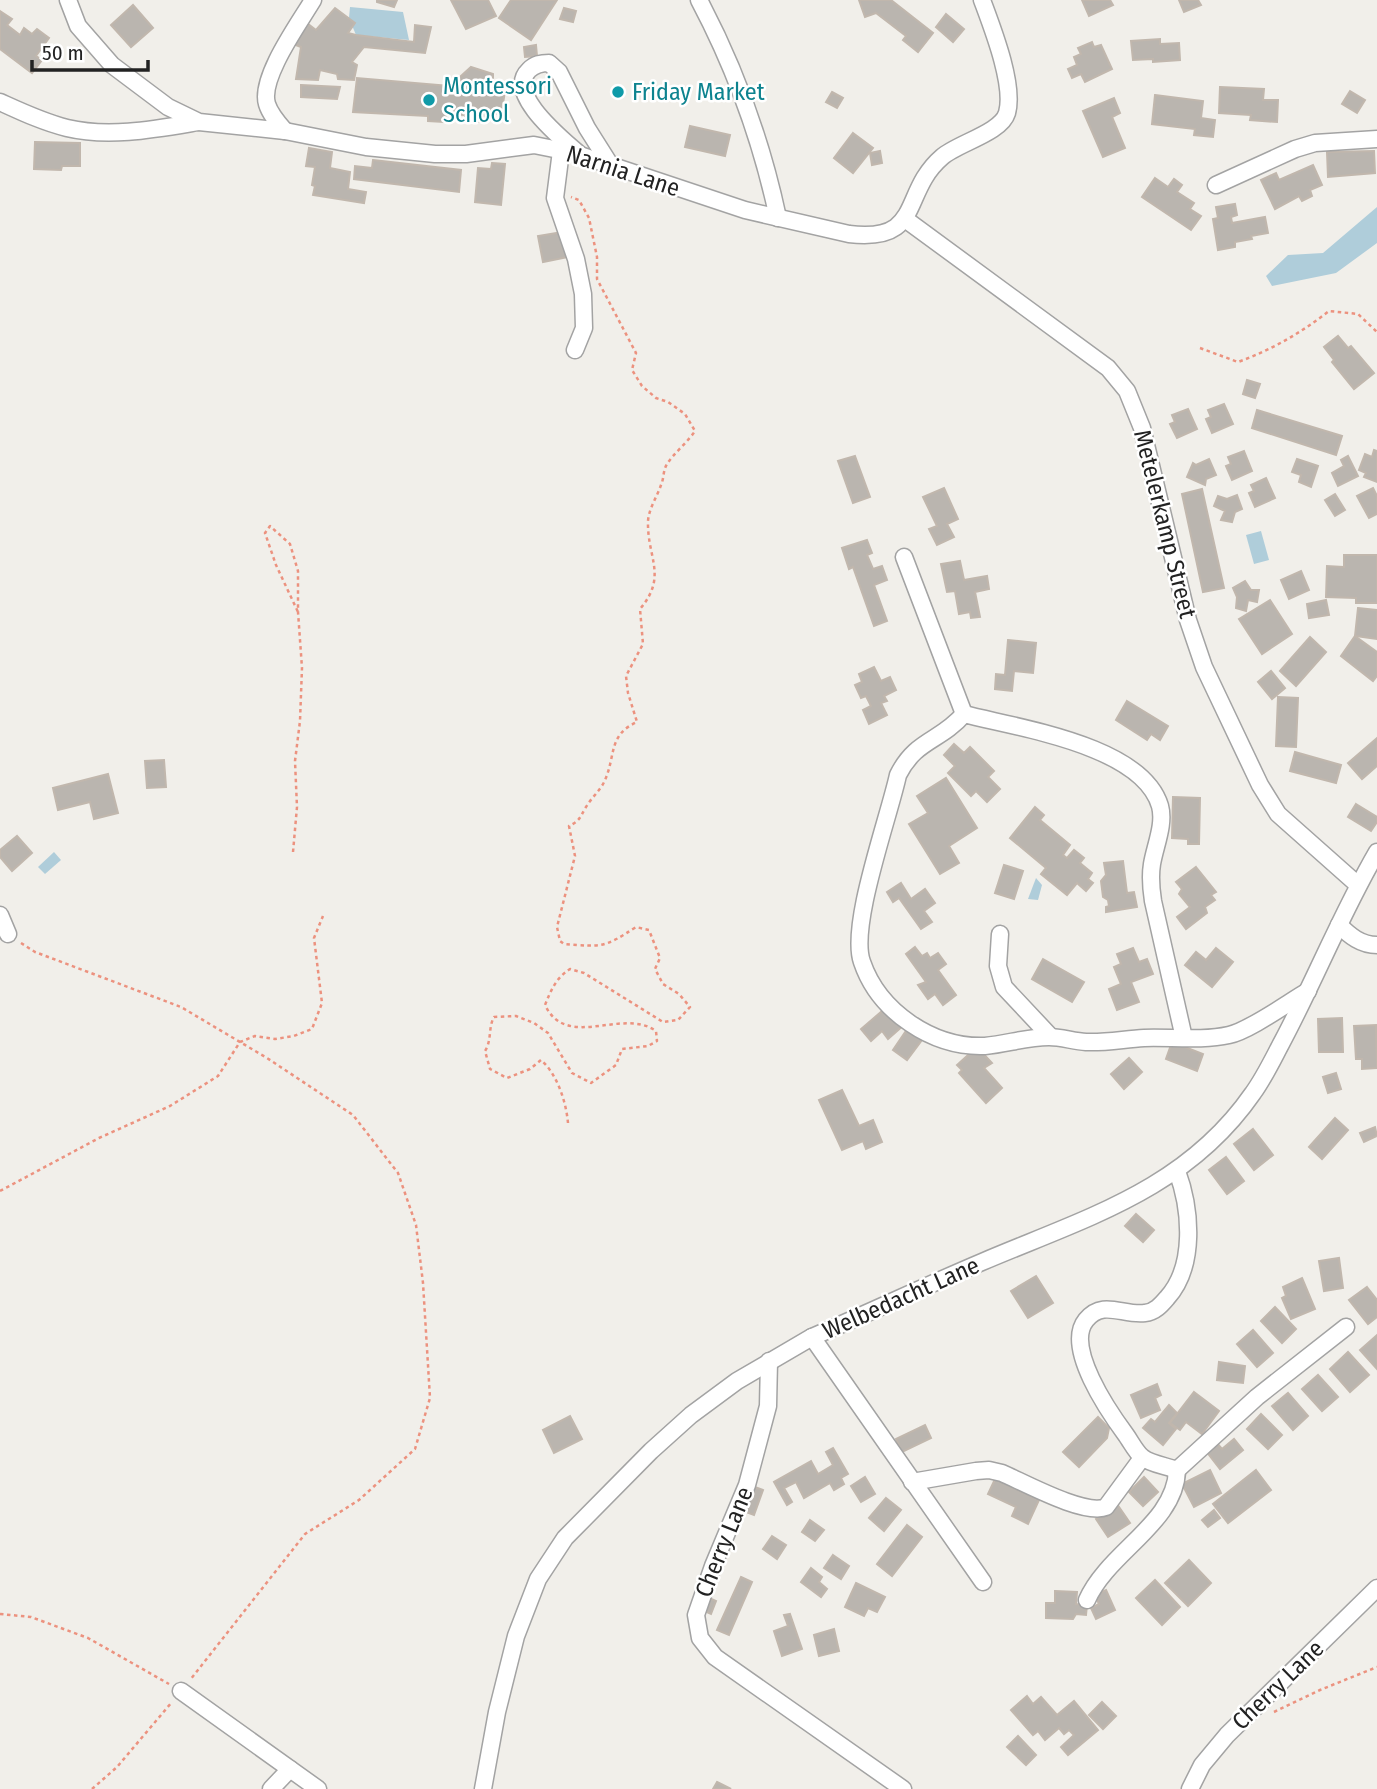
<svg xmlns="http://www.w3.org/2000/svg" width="1377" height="1789" viewBox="0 0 1377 1789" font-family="'Fira Sans Condensed',sans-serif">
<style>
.water{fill:#afcdda}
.building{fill:#bab5af;stroke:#c1b7ad;stroke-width:2}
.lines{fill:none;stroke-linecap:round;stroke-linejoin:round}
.minor-casing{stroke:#a3a3a3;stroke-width:19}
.path{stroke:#ec927f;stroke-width:2.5;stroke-dasharray:3.5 3.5;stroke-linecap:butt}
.minor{stroke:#fff;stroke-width:16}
.culture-dot{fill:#0f9aa8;stroke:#fff;stroke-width:2.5}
.labels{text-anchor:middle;stroke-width:5;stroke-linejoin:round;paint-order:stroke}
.culture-label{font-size:24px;fill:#0d838f;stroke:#fff;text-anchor:start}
.street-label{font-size:24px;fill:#222;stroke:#fff}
</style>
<rect width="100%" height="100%" fill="#f1efea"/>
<g class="water">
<polygon points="350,7 403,12 409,40 356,35 349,18"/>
<polygon points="1377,207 1377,243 1336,273 1272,286 1266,276 1288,255 1323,253"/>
<polygon points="1261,531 1269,560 1254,564 1246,535"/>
<polygon points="54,852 61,860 45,874 38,867"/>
<polygon points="1036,878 1042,885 1038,900 1028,899"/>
</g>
<g class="building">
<polygon points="377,0 397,0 394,7 377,2"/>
<polygon points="451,0 488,0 496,16 466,29"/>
<polygon points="511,0 557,0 531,40 499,18"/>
<polygon points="859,0 891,0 933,33 918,52 903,40 906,36 876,13 865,17"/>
<polygon points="1082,0 1110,0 1113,5 1089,16"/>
<polygon points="1179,0 1198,0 1201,5 1184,12"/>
<polygon points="133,5 153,28 131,47 111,25"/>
<polygon points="335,8 355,23 348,33 356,35 414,42 415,25 431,27 425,53 364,47 352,62 357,65 354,80 338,79 337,74 320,70 318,80 296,79 301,47 293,44 308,24 316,30"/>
<polygon points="564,8 576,11 573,22 560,19"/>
<polygon points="0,11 12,19 7,25 20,35 24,28 32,34 37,29 49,38 36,56 42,60 32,73 0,49"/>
<polygon points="946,14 964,29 953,42 936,27"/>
<polygon points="1160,39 1160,44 1179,43 1180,60 1153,62 1153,59 1133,60 1131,41"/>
<polygon points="1092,42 1094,47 1101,45 1112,69 1085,82 1081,74 1072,78 1068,69 1077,65 1074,57 1081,54 1078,48"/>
<polygon points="536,45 537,56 525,57 524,47"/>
<polygon points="471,67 493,74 493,89 505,91 502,110 484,122 465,122 465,115 446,114 444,122 428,121 428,116 353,112 357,78 450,86"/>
<polygon points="301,85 340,87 337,99 301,97"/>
<polygon points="1220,87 1264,89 1263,100 1278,100 1277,122 1250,120 1251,115 1219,113"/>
<polygon points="1350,91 1365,100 1357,113 1342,104"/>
<polygon points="832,92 843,98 837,108 826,102"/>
<polygon points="1155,95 1203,101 1201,118 1215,120 1213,137 1194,135 1195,129 1152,124"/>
<polygon points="1114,98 1120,113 1112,117 1125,148 1103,157 1083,111"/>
<polygon points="690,126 730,135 725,156 685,147"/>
<polygon points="853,133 873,148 853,173 834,158"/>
<polygon points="35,142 80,143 80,166 62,166 61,170 34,169"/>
<polygon points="309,148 332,152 330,168 350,172 348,189 366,192 364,203 313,195 315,186 312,185 315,167 306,166"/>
<polygon points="880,151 882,163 872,165 870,153"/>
<polygon points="1374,151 1375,173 1328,177 1327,152"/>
<polygon points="373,160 461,170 459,192 354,179 355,166 372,168"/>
<polygon points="492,163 505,164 501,205 475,202 478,168 491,169"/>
<polygon points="1313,165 1322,185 1310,190 1312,196 1302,201 1299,196 1275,209 1261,180 1276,173 1279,180"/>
<polygon points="1155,178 1168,187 1174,179 1182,185 1177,192 1194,203 1190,209 1201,216 1191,230 1142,197"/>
<polygon points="1235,204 1237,215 1231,217 1232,223 1265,217 1268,233 1251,236 1252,239 1235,242 1235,247 1218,250 1213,219 1218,218 1216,207"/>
<polygon points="563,232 568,257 543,262 538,236"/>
<polygon points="1338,336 1348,348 1351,346 1374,373 1354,389 1332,362 1334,360 1324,347"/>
<polygon points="1247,380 1260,384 1255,398 1243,394"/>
<polygon points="1224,404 1233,424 1212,433 1206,419 1211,417 1208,410"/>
<polygon points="1188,409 1197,429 1177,438 1170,424 1175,422 1172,415"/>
<polygon points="1257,410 1342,436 1336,455 1252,428"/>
<polygon points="1374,450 1377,451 1377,482 1364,477 1366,473 1359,470 1365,454 1372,457"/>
<polygon points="1244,451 1252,471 1232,480 1226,466 1231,464 1228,457"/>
<polygon points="855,456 870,497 853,503 838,461"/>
<polygon points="1348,456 1358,476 1338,486 1332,473 1344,466 1341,460"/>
<polygon points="1209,459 1216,475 1206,479 1205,485 1187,477 1193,463 1196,465"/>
<polygon points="1297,459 1318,466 1311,487 1299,482 1301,475 1292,472"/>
<polygon points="1266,478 1275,498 1255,507 1249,493 1254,491 1251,485"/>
<polygon points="944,488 958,519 947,524 954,537 937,545 929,529 937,526 923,497"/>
<polygon points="1373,488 1377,496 1377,514 1369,518 1357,496"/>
<polygon points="1202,489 1224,588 1203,592 1182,494"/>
<polygon points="1335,494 1345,510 1335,516 1325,500"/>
<polygon points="1237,495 1242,509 1235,512 1232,522 1221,520 1225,511 1214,506 1218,496 1227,499"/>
<polygon points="867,540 872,553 867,555 873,569 882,566 887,580 874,585 887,621 874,626 853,567 849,569 842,548"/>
<polygon points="1344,555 1377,555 1377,603 1356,603 1356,598 1326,597 1327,566 1344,567"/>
<polygon points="960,561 964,580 987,576 989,589 975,592 980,617 971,618 970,612 959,614 955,591 947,592 941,564"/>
<polygon points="1301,571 1309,590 1289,599 1281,580"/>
<polygon points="1245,581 1251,590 1259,590 1257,602 1248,600 1246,611 1236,608 1237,597 1233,588"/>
<polygon points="1270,600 1292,634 1262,654 1239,619"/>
<polygon points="1326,600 1329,615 1309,618 1307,604"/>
<polygon points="1358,608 1377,610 1377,639 1355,636"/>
<polygon points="1355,636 1377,652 1377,676 1373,681 1341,656"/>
<polygon points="1310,637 1326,652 1296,686 1280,671"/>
<polygon points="1008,640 1036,643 1033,673 1014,671 1012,691 995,689 996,674 1005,675"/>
<polygon points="874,667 881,681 890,677 896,690 884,696 887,701 881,703 887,715 869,724 863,710 871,706 866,696 861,698 855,685 862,682 859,674"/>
<polygon points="1271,671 1285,688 1272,699 1258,682"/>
<polygon points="1278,697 1298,698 1296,747 1276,746"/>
<polygon points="1127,701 1168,726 1160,740 1151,734 1147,740 1116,720"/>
<polygon points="1377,738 1377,766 1362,779 1348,763"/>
<polygon points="954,744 964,753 970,747 994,771 988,777 1000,789 987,802 976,791 971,796 948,773 955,766 944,755"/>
<polygon points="1295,752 1341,765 1336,783 1290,771"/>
<polygon points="164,760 166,787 147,788 145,761"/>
<polygon points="108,774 118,813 94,819 90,802 58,810 53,788"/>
<polygon points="946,778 977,828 949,846 959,863 940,874 909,824 928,813 917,796"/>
<polygon points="1173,797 1200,798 1199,844 1188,844 1188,839 1172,838"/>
<polygon points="1356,804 1377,817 1377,822 1371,831 1348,817"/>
<polygon points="1035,807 1044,815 1040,820 1070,845 1063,855 1067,858 1074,850 1084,858 1080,863 1092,873 1088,879 1093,883 1086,891 1077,883 1067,895 1041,874 1046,868 1010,838"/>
<polygon points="17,836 32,853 12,871 0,857 0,850"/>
<polygon points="1123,861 1127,893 1134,892 1137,907 1106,912 1106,907 1109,906 1108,900 1103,897 1101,881 1106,875 1104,863"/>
<polygon points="1004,865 1023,871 1014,899 995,893"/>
<polygon points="1196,867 1216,892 1211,895 1215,900 1205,907 1207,913 1186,929 1177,917 1190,907 1179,894 1182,889 1176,882"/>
<polygon points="901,883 911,899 925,889 935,903 924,911 932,922 921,929 899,898 893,902 887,892"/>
<polygon points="915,947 922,956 927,953 930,958 938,953 946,964 938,970 956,995 943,1005 935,994 928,999 918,985 926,982 906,954"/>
<polygon points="1133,948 1139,962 1147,959 1153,974 1131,982 1139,1002 1117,1010 1109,989 1121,984 1114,967 1121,964 1117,954"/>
<polygon points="1216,948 1233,962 1212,987 1185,965 1196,952 1206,960"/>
<polygon points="1043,959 1084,982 1072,1002 1032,979"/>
<polygon points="888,1006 904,1025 888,1039 882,1031 871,1041 861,1029"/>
<polygon points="1342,1018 1343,1052 1319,1052 1318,1019"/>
<polygon points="910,1025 925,1036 907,1060 893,1050"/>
<polygon points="1376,1025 1377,1068 1362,1069 1362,1059 1356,1059 1354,1026"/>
<polygon points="1172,1042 1203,1054 1197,1071 1166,1059"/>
<polygon points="977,1047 992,1063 984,1068 1002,1088 986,1103 959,1073 962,1070 957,1065"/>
<polygon points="1129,1058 1142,1072 1124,1089 1111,1074"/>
<polygon points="1336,1073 1341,1089 1328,1093 1323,1077"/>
<polygon points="842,1090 859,1126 873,1120 882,1142 866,1149 863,1141 842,1150 819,1100"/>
<polygon points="1335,1118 1348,1130 1322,1159 1309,1147"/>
<polygon points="1375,1127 1377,1136 1364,1142 1360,1133"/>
<polygon points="1253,1129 1273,1155 1254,1170 1234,1144"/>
<polygon points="1226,1157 1244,1181 1227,1194 1209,1170"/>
<polygon points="1136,1214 1154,1230 1143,1242 1125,1226"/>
<polygon points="1339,1258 1343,1288 1324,1291 1319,1261"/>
<polygon points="1036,1276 1053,1303 1028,1318 1011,1291"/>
<polygon points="1302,1278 1315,1309 1291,1319 1282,1298 1286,1296 1283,1287"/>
<polygon points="1367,1287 1377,1300 1377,1317 1368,1324 1349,1300"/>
<polygon points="1275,1307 1296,1329 1282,1343 1261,1321"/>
<polygon points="1253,1330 1273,1353 1257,1367 1237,1344"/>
<polygon points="1377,1335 1377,1369 1360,1350"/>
<polygon points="1348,1352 1369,1375 1350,1392 1330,1369"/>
<polygon points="1219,1362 1245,1366 1243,1383 1217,1380"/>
<polygon points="1318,1375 1338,1397 1322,1411 1302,1389"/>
<polygon points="1157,1384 1161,1395 1155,1398 1160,1410 1141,1418 1131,1395"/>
<polygon points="1194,1392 1219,1411 1202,1434 1186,1422 1180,1430 1170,1423"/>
<polygon points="1288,1393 1308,1416 1293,1430 1272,1406"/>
<polygon points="1169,1405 1177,1413 1169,1423 1176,1429 1163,1445 1143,1428 1151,1419 1155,1422"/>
<polygon points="1261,1414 1282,1435 1268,1449 1247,1429"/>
<polygon points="570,1416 582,1439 554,1453 543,1430"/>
<polygon points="1098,1417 1109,1428 1107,1438 1079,1467 1063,1452"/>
<polygon points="925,1425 931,1438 902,1452 896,1439"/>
<polygon points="1234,1439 1243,1450 1220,1469 1206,1451 1217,1443 1222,1449"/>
<polygon points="833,1448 848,1474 841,1478 844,1484 834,1490 830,1483 804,1498 796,1482 784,1488 792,1502 787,1505 774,1482 811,1461 818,1474 833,1465 826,1452"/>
<polygon points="1210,1470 1221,1493 1194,1507 1182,1484"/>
<polygon points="1256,1470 1271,1490 1228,1523 1213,1504"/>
<polygon points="865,1477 875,1494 861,1502 851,1486"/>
<polygon points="1144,1477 1158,1492 1143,1506 1129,1492"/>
<polygon points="995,1479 1039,1500 1028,1524 1012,1516 1016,1507 988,1494"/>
<polygon points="752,1486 763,1490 754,1515 743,1511"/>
<polygon points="886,1498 901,1510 884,1531 869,1518"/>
<polygon points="1117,1504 1130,1523 1108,1537 1096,1519"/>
<polygon points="1214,1510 1220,1518 1208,1527 1202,1520"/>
<polygon points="810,1520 824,1530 815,1541 802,1532"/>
<polygon points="907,1525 922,1537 892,1576 877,1564"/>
<polygon points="772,1536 786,1545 777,1559 763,1549"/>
<polygon points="833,1555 849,1566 841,1579 824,1568"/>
<polygon points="1189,1560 1211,1583 1188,1606 1165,1583"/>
<polygon points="811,1568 822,1577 819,1582 827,1589 821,1597 801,1582"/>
<polygon points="741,1577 752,1582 729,1635 717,1630"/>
<polygon points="1155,1580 1180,1607 1162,1625 1136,1598"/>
<polygon points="856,1583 885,1597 877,1612 868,1608 864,1616 845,1607"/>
<polygon points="1106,1590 1115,1610 1096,1619 1091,1608 1099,1604 1095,1595"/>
<polygon points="1055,1591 1077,1592 1076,1604 1087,1605 1086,1615 1076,1614 1073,1619 1046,1618 1046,1603 1055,1603"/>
<polygon points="707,1597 716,1601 711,1614 702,1610"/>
<polygon points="790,1614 802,1649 782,1656 774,1631 788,1626 784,1615"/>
<polygon points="834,1629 839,1651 819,1656 814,1635"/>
<polygon points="1027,1696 1033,1704 1041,1697 1057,1715 1074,1701 1098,1730 1068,1755 1061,1747 1074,1735 1069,1730 1064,1734 1059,1728 1045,1740 1038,1731 1033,1735 1011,1710"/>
<polygon points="1102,1702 1116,1716 1103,1729 1089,1715"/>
<polygon points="1018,1736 1036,1755 1026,1765 1007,1747"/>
<polygon points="717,1782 731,1789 713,1789"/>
</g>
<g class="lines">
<g class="minor-casing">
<g id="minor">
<path d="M68 0 78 26 112 65 168 107 199 122 285 131 366 147 435 154H466L534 145 574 153 745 210 849 234C924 243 900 193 942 157 958 143 1001 133 1007 113 1015 85 992 27 982 0"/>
<path d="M699 0C735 68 762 143 778 218"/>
<path d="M0 102C22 112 43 122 67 128 109 138 156 129 198 122"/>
<path d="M285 131C278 123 270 114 267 104 259 78 300 22 313 0"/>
<polyline points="561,151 555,198 576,259 583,294 584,328 575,350"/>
<path d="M580 155C565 141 504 94 529 70 535 64 541 63 549 63L559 72 587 128 611 166"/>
<polyline points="1216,185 1295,149 1315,143 1377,139"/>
<polyline points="905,219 1108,368 1127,391 1142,428 1188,620 1204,667 1260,785 1278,814 1358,885"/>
<polyline points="904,557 964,714"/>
<polyline points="0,915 8,934"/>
<path d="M1339 925C1350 936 1361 945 1377 945"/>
<polyline points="1000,934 998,966 1004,987 1050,1036"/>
<path d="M1184 1038 1153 901C1151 888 1150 876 1152 864 1155 846 1165 824 1160 806 1142 745 1017 728 964 714 940 742 916 739 898 775 889 817 849 926 862 962 879 1012 933 1048 985 1046 1007 1044 1027 1037 1049 1037 1061 1037 1073 1041 1086 1042 1105 1043 1125 1039 1144 1038 1171 1037 1202 1041 1229 1035 1249 1031 1289 1002 1308 991"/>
<path d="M1177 1171C1191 1209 1196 1266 1167 1298 1161 1305 1155 1312 1145 1313 1123 1316 1103 1299 1086 1320 1064 1347 1109 1412 1126 1435 1131 1442 1136 1452 1142 1457 1150 1464 1167 1466 1177 1470L1257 1397 1346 1327"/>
<polyline points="812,1337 983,1582"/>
<polyline points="769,1361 768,1406 747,1485 713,1566 696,1615 700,1638 715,1657 903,1789"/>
<path d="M912 1482 976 1471 989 1470 1002 1473C1025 1483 1085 1516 1106 1507L1142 1458"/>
<path d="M1087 1600C1108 1552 1176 1523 1177 1470"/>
<polyline points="181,1691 318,1789"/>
<polyline points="271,1789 290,1769"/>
<path d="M483 1789 497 1712 516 1636 538 1579 565 1538 651 1451 691 1415 737 1381 812 1337C869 1313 925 1286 982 1262 1085 1218 1186 1190 1253 1093 1264 1078 1273 1059 1282 1042 1315 980 1341 914 1377 852"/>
<polyline points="1190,1789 1202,1765 1227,1735 1377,1588"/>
</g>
</g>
<g class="path">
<path d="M1200 348 1238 362C1271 350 1301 333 1329 311L1358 314 1377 332"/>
<polyline points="293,852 297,807 295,761 300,721 302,668 298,612 298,571 290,544 270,526 265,533 276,565 298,612"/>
<polyline points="21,943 35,952 181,1007 267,1058 353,1115 398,1173 416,1225 423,1283 430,1398 415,1449 359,1500 305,1534 190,1680"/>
<path d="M568 1123C566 1101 557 1074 541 1060L530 1069 507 1078 490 1069 485 1051C492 1040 488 1028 494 1017L516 1016 534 1023 548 1033 572 1073 591 1083 616 1065 622 1049 648 1046 657 1041 656 1031C622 1007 567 1051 545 1005 551 990 556 978 570 969L584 973 663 1022 678 1020 690 1007 679 994 663 984 655 969 660 958 649 930 636 927C604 948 602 947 564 944L560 941 557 927 575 856 569 826C580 821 580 817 586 807 591 798 601 790 605 780 616 755 608 735 637 722L628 693 626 676 643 644 640 609C668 576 647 558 648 521 649 508 657 497 661 485 664 479 663 470 667 464 674 453 687 443 695 431L685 414 668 402 656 398 642 386 632 370 636 353 597 279V257L589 218 579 200 571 197"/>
<polyline points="0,1191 99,1138 170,1106 218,1076 240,1042 255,1036 275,1039 294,1036 312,1029 322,1003 314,938 323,916"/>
<polyline points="0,1614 31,1617 88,1638 169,1684"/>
<polyline points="1274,1712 1320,1690 1377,1667"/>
<polyline points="92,1789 117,1767 172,1702"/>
</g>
<use href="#minor" class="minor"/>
</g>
<g class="culture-dot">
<circle cx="618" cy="92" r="7"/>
<circle cx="429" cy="100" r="7"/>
</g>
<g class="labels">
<g class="culture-label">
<text x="443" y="94">Montessori<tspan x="443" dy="28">School</tspan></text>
<text x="632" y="100">Friday Market</text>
</g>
<g class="street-label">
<text transform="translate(623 171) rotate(18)" y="8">Narnia Lane</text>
<text transform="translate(1165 524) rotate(76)" y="8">Metelerkamp Street</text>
<text transform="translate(901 1298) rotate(-24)" y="8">Welbedacht Lane</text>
<text transform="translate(724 1542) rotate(-68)" y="8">Cherry Lane</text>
<text transform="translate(1278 1685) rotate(-44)" y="8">Cherry Lane</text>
</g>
</g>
<path d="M32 60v10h116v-10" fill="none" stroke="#222222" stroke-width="3.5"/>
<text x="42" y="60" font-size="21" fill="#222222" stroke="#ffffff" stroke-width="5" paint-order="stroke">50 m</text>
</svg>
